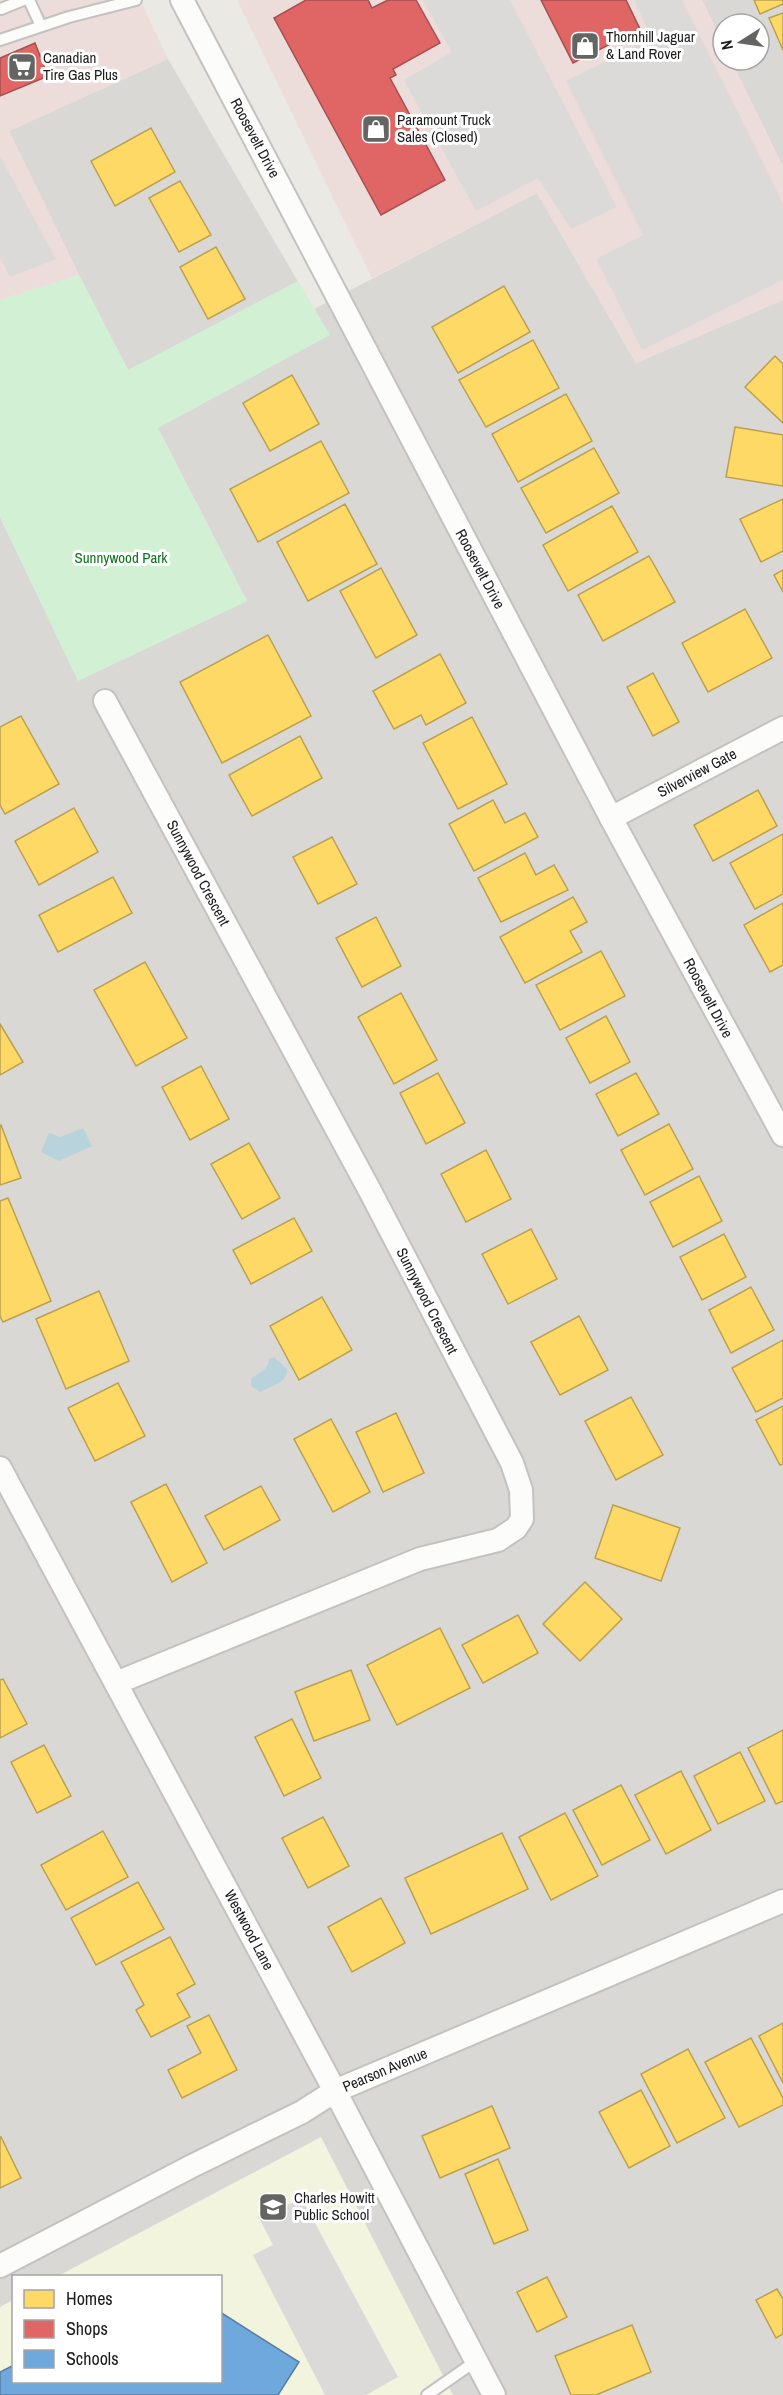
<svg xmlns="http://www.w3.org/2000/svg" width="783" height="2395" viewBox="0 0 783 2395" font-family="'Archivo Narrow',sans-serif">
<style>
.residential{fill:#d9d8d5;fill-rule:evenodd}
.commercial{fill:#ecddda}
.education{fill:#f3f4de}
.park{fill:#d2f1d4}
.parking{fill:#dbdad8}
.water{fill:#b8d3dc}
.homes{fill:#ffd966;stroke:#bba050;stroke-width:1.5}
.shops{fill:#e06666;stroke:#a55050;stroke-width:1.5}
.schools{fill:#6fa8dc;stroke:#567ea2;stroke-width:1.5}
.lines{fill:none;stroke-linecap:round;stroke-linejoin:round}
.service-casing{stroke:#c3c2c0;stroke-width:14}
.minor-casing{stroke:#c3c2c0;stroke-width:26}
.service{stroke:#fcfcfb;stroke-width:10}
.minor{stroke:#fcfcfb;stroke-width:22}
.labels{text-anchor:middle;stroke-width:6;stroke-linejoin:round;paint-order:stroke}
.poi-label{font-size:15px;fill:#1c1c1c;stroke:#fff;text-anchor:start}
.street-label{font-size:15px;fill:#1c1c1c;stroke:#fff}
.park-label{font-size:15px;fill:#0f741e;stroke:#fff}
</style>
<rect width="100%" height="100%" fill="#eae9e4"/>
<g class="residential">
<polygon points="702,0 783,0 783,167 731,60 759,60 759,24 723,24 723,43"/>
<path d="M168 59 314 309 537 193 636 363 783 300V2395H0V517L78 680 247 601 79 275 9 131ZM14 2276H220V2382H14Z"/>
</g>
<g class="commercial">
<polygon points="0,0 140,0 168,59 9,131 79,275 0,300"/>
<polygon points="237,0 702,0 723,43 723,60 731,60 783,167 783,300 636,363 537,193 372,278"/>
</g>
<polygon class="education" points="321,2137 453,2395 0,2395 0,2307 13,2300 14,2382 220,2382 220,2276 58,2276"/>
<polygon class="park" points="79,275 128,370 298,281 330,335 158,428 247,601 78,681 0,517 0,300"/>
<g class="parking">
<polygon points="423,0 510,0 617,207 571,229 538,178 476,211 404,80 452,52"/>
<polygon points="634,0 682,0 783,203 783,280 642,350 596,259 643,235 566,81 652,38"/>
<polygon points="0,156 56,259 10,277 0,257"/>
<polygon points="302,2199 398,2377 366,2395 325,2395 253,2255 273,2245 258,2216"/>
</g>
<g class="water">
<polygon points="83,1128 92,1146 59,1161 41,1152 49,1133 60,1137"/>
<path d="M274 1357 287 1369C288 1383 271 1386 260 1392L251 1386V1379L265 1369 269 1362 268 1359Z"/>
</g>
<g class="homes">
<polygon points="754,0 783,0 783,4 760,14"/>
<polygon points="783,13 783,50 769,18"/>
<polygon points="151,128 175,172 115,206 91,161"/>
<polygon points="180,181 211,235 179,252 149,198"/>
<polygon points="216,247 245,299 208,319 180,267"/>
<polygon points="504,286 530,332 458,373 432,327"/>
<polygon points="533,340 559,388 486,427 459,380"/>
<polygon points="775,356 783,364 783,423 745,387"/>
<polygon points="292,375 319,424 270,451 243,403"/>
<polygon points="566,394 592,441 518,482 492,434"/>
<polygon points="735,427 783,435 783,486 726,477"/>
<polygon points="321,441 349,493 258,542 230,489"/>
<polygon points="594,448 619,493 546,533 521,488"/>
<polygon points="783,499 783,551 761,562 740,519"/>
<polygon points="345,504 377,564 308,601 277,542"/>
<polygon points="612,506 638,552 568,591 543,545"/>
<polygon points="649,556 675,602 603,641 578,595"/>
<polygon points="381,568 417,635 376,658 340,591"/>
<polygon points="783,570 783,592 774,575"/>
<polygon points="745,609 772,658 708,692 682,643"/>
<polygon points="268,635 311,716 222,763 180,682"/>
<polygon points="440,654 466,703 426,725 421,715 394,729 373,691"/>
<polygon points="653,673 679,722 653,736 627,687"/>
<polygon points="21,716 59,784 5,814 0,805 0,727"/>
<polygon points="472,717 507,784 458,809 423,743"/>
<polygon points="300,736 322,778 252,816 229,775"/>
<polygon points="758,790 777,826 713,861 694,825"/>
<polygon points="493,800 505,823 525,813 538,837 474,871 449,824"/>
<polygon points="74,808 98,852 39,885 15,841"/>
<polygon points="783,834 783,894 755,909 730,863"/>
<polygon points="332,837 357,884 318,904 293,857"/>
<polygon points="525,853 536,875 554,865 568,890 501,922 478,878"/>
<polygon points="113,877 132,913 58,952 39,915"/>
<polygon points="573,897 587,922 570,931 582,952 525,983 500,937"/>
<polygon points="783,903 783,965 770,972 744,925"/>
<polygon points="376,917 401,966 362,987 336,938"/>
<polygon points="601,951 625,996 560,1030 536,985"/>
<polygon points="145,962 187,1038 136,1066 94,990"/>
<polygon points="401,993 437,1060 394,1084 358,1017"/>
<polygon points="606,1016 630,1062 590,1083 566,1038"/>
<polygon points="0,1024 23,1062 0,1075"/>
<polygon points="201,1066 229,1119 190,1140 162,1087"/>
<polygon points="438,1073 465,1123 426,1144 400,1093"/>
<polygon points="636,1073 659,1114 618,1136 596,1094"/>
<polygon points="669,1124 693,1169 645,1195 621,1150"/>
<polygon points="1,1125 21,1178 0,1185 0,1126"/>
<polygon points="249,1143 280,1198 242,1219 211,1164"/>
<polygon points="486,1150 511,1199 466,1222 441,1174"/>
<polygon points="699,1176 722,1221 673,1247 650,1202"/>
<polygon points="8,1198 51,1301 3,1322 0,1316 0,1201"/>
<polygon points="294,1218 312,1251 251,1284 233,1250"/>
<polygon points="531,1229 557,1279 508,1304 482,1254"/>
<polygon points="724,1234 746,1277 702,1300 680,1257"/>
<polygon points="751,1287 774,1330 731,1353 709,1310"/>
<polygon points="99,1291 129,1361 66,1389 36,1319"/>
<polygon points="322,1297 352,1350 299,1380 270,1326"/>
<polygon points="579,1316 608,1370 560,1395 531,1342"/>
<polygon points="783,1340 783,1398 756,1412 732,1368"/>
<polygon points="118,1383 145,1436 95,1461 68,1408"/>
<polygon points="631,1397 663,1455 616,1480 585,1421"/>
<polygon points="783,1406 783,1464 780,1465 756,1420"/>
<polygon points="396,1413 424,1473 383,1492 356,1432"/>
<polygon points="331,1419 370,1492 333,1512 294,1439"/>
<polygon points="166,1484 207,1563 172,1582 131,1502"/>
<polygon points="261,1486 280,1520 224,1550 205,1516"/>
<polygon points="613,1505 680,1528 661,1581 595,1558"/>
<polygon points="585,1582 622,1619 580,1661 543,1624"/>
<polygon points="518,1615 538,1653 483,1683 462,1645"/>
<polygon points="440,1628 470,1688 397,1725 367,1665"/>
<polygon points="351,1670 370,1720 314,1741 295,1692"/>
<polygon points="3,1679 27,1724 0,1738 0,1680"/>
<polygon points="292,1719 321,1778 284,1796 255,1737"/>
<polygon points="783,1730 783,1801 776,1804 748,1748"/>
<polygon points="44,1745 71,1796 37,1813 11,1762"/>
<polygon points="740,1752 765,1801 718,1824 694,1776"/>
<polygon points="681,1771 711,1830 666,1854 635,1795"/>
<polygon points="621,1785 650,1840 602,1865 573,1810"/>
<polygon points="565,1813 598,1876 551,1900 519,1837"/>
<polygon points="323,1817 349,1866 308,1888 282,1838"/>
<polygon points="103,1831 128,1877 66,1910 41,1865"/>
<polygon points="502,1833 528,1889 431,1934 405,1878"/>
<polygon points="138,1882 164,1929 96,1965 71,1918"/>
<polygon points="381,1898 405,1943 352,1972 328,1927"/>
<polygon points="170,1937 195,1984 177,1994 190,2017 151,2037 136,2010 144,2005 121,1962"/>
<polygon points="209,2015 237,2070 182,2098 168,2070 201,2053 187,2026"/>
<polygon points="783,2023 783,2083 759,2036"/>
<polygon points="751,2038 783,2098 783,2105 739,2127 705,2062"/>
<polygon points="688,2049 725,2118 677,2143 641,2074"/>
<polygon points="641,2090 670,2146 629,2168 599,2112"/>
<polygon points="492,2106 510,2148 440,2178 422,2136"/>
<polygon points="1,2137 21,2178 0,2188 0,2137"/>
<polygon points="498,2159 528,2230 494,2244 465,2174"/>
<polygon points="547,2277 567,2317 537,2332 517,2292"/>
<polygon points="777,2289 783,2299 783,2334 776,2338 756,2300"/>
<polygon points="632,2325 651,2372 596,2395 571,2395 555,2356"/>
</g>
<g class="shops">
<polygon points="306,0 368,0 372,8 388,0 416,0 440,43 393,69 396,75 390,78 445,180 381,215 274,18"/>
<polygon points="541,0 626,0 640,29 573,63"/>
<polygon points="35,43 48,76 0,96 0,58"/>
</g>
<polygon class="schools" points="220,2312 299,2362 278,2395 0,2395 0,2372 14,2365 14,2382 220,2382"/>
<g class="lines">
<g class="service-casing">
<g id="service">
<polyline points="29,0 41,26"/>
<polyline points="1,9 23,0"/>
<polyline points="0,40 69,17 136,0"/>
<polyline points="427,2395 476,2361"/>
</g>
</g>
<g class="minor-casing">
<g id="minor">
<polyline points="182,0 611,818 783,1135"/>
<polyline points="105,701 369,1189 512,1463 521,1490 522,1519 516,1528 498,1540 420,1559 116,1683"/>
<polyline points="611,818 783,728"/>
<polyline points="0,1468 335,2091 494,2395"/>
<polyline points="0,2266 194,2165 302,2112 335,2091 783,1901"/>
</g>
</g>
<use href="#service" class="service"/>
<use href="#minor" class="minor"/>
</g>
<defs>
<g id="shop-square" transform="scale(1.5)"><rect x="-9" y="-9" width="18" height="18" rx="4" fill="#646462" stroke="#fff"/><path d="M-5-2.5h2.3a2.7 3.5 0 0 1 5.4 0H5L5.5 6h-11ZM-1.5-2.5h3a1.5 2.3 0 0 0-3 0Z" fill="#fff"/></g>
<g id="supermarket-square" transform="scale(1.5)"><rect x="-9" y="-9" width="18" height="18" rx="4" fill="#646462" stroke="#fff"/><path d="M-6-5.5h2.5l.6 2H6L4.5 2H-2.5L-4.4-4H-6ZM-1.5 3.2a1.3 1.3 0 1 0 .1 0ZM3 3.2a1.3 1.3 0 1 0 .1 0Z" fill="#fff"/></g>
<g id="school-square" transform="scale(1.5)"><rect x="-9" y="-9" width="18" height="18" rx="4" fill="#646462" stroke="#fff"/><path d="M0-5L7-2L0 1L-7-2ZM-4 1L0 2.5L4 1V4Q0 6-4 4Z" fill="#fff"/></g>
</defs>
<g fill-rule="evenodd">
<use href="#shop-square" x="585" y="46"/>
<use href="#supermarket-square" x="22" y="67"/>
<use href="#shop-square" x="376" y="129"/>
<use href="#school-square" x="273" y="2207"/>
</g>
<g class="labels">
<g class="poi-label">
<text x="606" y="42">Thornhill Jaguar<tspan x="606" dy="17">&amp; Land Rover</tspan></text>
<text x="43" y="63">Canadian<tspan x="43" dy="17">Tire Gas Plus</tspan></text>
<text x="397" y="125">Paramount Truck<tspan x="397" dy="17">Sales (Closed)</tspan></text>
<text x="294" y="2203">Charles Howitt<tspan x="294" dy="17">Public School</tspan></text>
</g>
<g class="street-label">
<text transform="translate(255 138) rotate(62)" y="5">Roosevelt Drive</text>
<text transform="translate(480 569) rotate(62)" y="5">Roosevelt Drive</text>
<text transform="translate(697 773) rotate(-28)" y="5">Silverview Gate</text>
<text transform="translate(198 873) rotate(62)" y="5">Sunnywood Crescent</text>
<text transform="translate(708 998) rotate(62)" y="5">Roosevelt Drive</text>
<text transform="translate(427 1301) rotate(63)" y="5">Sunnywood Crescent</text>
<text transform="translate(249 1930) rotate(62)" y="5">Westwood Lane</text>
<text transform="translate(385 2070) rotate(-23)" y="5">Pearson Avenue</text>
</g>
<g class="park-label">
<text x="121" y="563">Sunnywood Park</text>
</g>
</g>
<rect x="12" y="2275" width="210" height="108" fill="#ffffff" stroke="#a4a4a4" stroke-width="1.5"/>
<rect x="24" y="2290" width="30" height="18" fill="#ffd966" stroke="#a4a4a4" stroke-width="1.5"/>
<text x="66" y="2305" font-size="18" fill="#1c1c1c">Homes</text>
<rect x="24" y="2320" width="30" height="18" fill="#e06666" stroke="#a4a4a4" stroke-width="1.5"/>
<text x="66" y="2335" font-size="18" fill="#1c1c1c">Shops</text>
<rect x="24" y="2350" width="30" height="18" fill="#6fa8dc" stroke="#a4a4a4" stroke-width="1.5"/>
<text x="66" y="2365" font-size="18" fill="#1c1c1c">Schools</text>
<g transform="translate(741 42) rotate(258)"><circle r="28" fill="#ffffff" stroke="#a4a4a4" stroke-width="1.5"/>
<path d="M0-4.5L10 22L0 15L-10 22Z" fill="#646462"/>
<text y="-9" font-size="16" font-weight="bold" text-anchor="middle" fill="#1c1c1c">N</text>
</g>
</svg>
